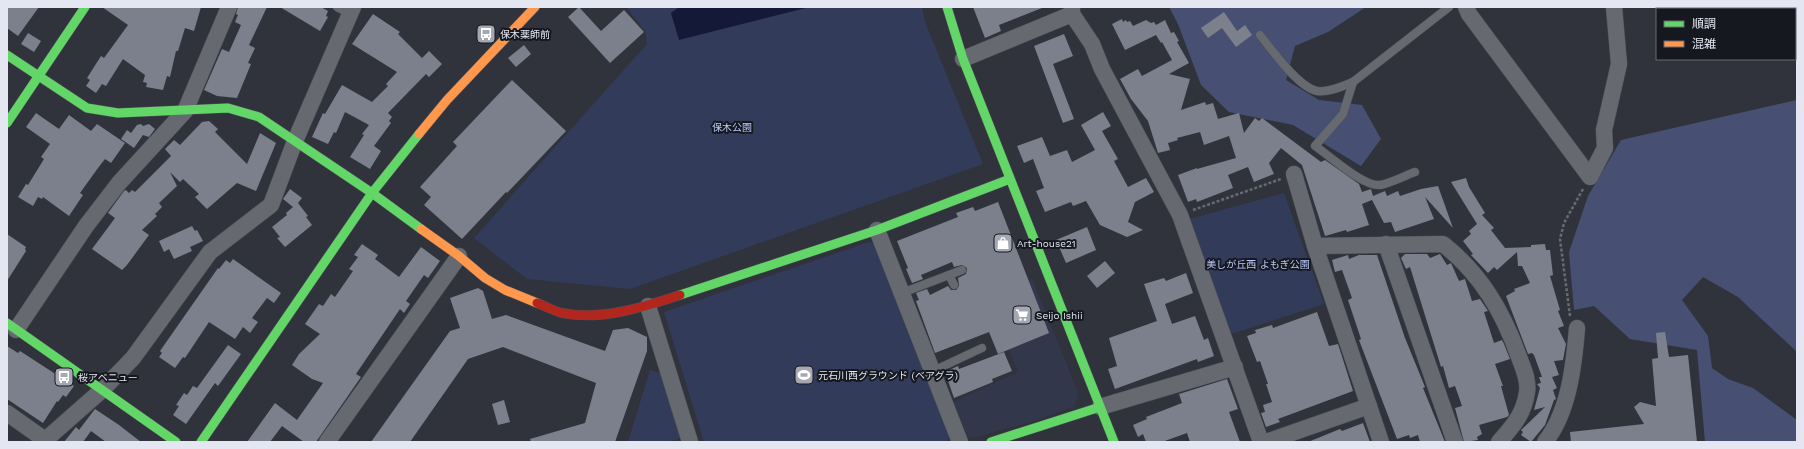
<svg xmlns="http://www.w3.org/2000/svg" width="1804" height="449" viewBox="0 0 1804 449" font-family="'Work Sans','Noto Sans JP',sans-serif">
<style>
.built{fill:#32374c}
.green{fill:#333b5a}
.forest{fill:#475072}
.water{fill:#141937}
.building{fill:#7c808c}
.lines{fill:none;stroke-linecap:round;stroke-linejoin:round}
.lane-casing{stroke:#4e5058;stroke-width:9}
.street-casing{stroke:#4e5058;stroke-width:17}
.fast-casing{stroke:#4e5058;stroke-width:10}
.slow-casing{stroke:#4e5058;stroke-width:10}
.jam-casing{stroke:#4e5058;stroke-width:10}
.path{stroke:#696b72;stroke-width:2.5;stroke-dasharray:3 2;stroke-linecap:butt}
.lane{stroke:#666970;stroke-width:8}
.street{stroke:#666970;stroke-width:16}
.fast{stroke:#63d668;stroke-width:9}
.slow{stroke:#ff974d;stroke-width:9}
.jam{stroke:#b3261e;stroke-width:9}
.labels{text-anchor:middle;stroke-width:4;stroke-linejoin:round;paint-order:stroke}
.poi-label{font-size:10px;fill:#e4e7f2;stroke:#161820;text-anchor:start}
.park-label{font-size:10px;fill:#bbc9fd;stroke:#161820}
</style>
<rect width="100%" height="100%" fill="#30333c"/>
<polygon class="built" points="1032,278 1079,395 1073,407 1034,421 969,439 953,402 1018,372 988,295"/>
<g class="green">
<polygon points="626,7 922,7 925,22 983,164 630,289 527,279 474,238 647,44 645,31"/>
<polygon points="1284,193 1324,304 1231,334 1190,219"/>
<polygon points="869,242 873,243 950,437 947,442 704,442 664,312"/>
<polygon points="650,370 663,374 681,438 668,442 628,442"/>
</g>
<g class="forest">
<polygon points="1169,7 1366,7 1328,32 1295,46 1286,80 1319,100 1362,105 1381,139 1361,166 1293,125 1229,112 1201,85 1178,24"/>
<polygon points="1797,100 1797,352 1738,297 1703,277 1682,300 1708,336 1712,368 1728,379 1753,388 1797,420 1797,442 1705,442 1697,350 1630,339 1594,306 1574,310 1569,252 1588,196 1621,140"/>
</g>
<polygon class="water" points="679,7 810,7 679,40 671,13"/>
<g class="building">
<polygon points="7,7 39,7 18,36 7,28"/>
<polygon points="102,7 201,7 194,31 185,28 178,51 176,51 170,77 167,76 163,90 146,87 147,83 143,82 145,75 123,59 106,86 102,84 96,93 86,86 90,80 87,78 101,56 104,58 128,25"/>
<polygon points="238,7 267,7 249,45 255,48 248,63 251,64 237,98 217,96 204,90 222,49 229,52 241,25 235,22 238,15 236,14"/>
<polygon points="280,7 321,7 328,11 326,16 328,17 320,31"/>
<polygon points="579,7 601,31 624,10 644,32 610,63 568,17"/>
<polygon points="973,7 1042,7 1042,8 999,25 1001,31 985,38"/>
<polygon points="1224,12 1237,31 1245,25 1252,35 1236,47 1222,28 1208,38 1201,28"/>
<polygon points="373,14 400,32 398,34 422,58 429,51 442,64 429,77 426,74 388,113 392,117 389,121 391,123 374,146 381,151 370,169 350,157 364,135 362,134 369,125 345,112 336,133 334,132 328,144 312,137 323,113 325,114 342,85 372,102 388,86 386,84 397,72 352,44"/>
<polygon points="1122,19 1123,22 1126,20 1127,22 1130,21 1133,26 1146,20 1151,23 1154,22 1156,25 1165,20 1171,33 1174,32 1179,41 1177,42 1189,63 1169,74 1190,79 1181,110 1205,102 1206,105 1213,103 1218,119 1239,113 1244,133 1255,118 1259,121 1262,118 1321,162 1325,160 1359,184 1362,192 1371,189 1373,196 1385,191 1387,196 1398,191 1400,196 1421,189 1438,186 1453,228 1425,197 1434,219 1395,232 1391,222 1384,223 1372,200 1362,204 1369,225 1347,232 1346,230 1325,236 1302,165 1281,148 1269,163 1274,174 1254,182 1248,167 1228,175 1233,188 1197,202 1196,199 1188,202 1178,175 1197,168 1197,169 1236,158 1229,136 1204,145 1200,132 1177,138 1178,140 1168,143 1170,150 1158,153 1148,121 1131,99 1120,79 1138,69 1142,76 1172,60 1162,42 1161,43 1156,35 1125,50 1112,24"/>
<polygon points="28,33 41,41 34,52 21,44"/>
<polygon points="1064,34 1073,56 1053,64 1074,119 1063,123 1034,46"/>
<polygon points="524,45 531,54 516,67 508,58"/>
<polygon points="512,80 566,131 507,193 506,192 462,239 424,205 431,197 420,187 457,146 453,142"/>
<polygon points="1103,112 1111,126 1102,131 1118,159 1114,161 1128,187 1146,178 1154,192 1135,202 1128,222 1143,230 1127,237 1100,225 1086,201 1073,206 1071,202 1045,212 1036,191 1044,188 1033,159 1024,163 1017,146 1042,137 1050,156 1067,150 1072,162 1095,150 1081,125"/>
<polygon points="36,113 59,129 69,115 91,131 97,124 125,143 111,163 105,159 98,168 80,193 83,195 69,216 43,197 42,199 38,197 33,206 18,197 26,184 28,185 44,159 41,157 50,144 26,127"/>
<polygon points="209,121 218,129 215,132 247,164 260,133 276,143 256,191 237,183 207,209 195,197 199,194 183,179 180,182 170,172 177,186 159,203 162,207 155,214 157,216 142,230 149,235 127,265 122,270 92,249 115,218 108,213 124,191 126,190 129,193 132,190 135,192 171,156 165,149 174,140 180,145 202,122"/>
<polygon points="141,124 143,126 149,124 155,129 149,137 143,135 134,148 121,139 127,130 131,133 137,125"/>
<polygon points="1466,178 1469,187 1485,213 1482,215 1494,228 1491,230 1505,248 1531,247 1531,245 1545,244 1546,250 1550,250 1553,275 1550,276 1560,310 1558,311 1564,326 1558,328 1566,344 1563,360 1554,361 1559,375 1552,377 1557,388 1553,390 1556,399 1554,400 1545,425 1531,442 1521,435 1523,432 1521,430 1545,407 1534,410 1540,388 1537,384 1541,383 1539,377 1542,377 1534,355 1532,353 1528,354 1506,296 1515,291 1514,289 1530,283 1522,266 1518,266 1517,252 1497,270 1494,267 1488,273 1471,255 1473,254 1463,241 1471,234 1469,231 1477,224 1451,182"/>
<polygon points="290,189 302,198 298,203 308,216 306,217 312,225 285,247 277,238 280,237 272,227 287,215 286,213 293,207 283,199"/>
<polygon points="998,202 1049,333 998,354 989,332 935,353 916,301 919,300 916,293 927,289 930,295 948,286 951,290 956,290 959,286 958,278 966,274 967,268 962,265 954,267 952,262 921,275 923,279 912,283 906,269 908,268 897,241 958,217 956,213 973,207 975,211"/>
<polygon points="192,226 195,231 197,230 203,241 190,247 192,251 174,259 169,249 164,252 159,241"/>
<polygon points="1087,227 1096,250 1066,263 1056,240"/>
<polygon points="7,234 26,247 25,249 26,251 7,281"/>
<polygon points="362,244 378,255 375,259 399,277 421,247 440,261 428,278 424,275 406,301 410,304 404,313 400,309 356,374 361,377 316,442 304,442 282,426 270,442 247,442 275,403 297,420 323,383 312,379 292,365 299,354 320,334 305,324 319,304 323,306 331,294 335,297 353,271 349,269 358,257 354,255"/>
<polygon points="1405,254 1427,254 1430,258 1440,254 1447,265 1451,263 1459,281 1465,279 1472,301 1480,299 1488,311 1484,312 1494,343 1502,340 1504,344 1510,359 1495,364 1503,386 1501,386 1509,415 1507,417 1479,425 1482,434 1477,437 1478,440 1464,442 1455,408 1462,406 1455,386 1449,388 1443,366 1441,367 1410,267 1406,269 1401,258"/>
<polygon points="1348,255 1349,259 1359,255 1377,255 1405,338 1425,387 1423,388 1445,442 1420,442 1418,435 1410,438 1409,435 1397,439 1359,340 1361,339 1348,300 1352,298 1342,270 1335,272 1332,260"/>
<polygon points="233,259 281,293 274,303 267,298 252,318 258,322 250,333 243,327 235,339 209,322 185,358 183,357 175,368 159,357 162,353 160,351 218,268 219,269 226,260 230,263"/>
<polygon points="1105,261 1115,273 1097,288 1087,276"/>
<polygon points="1186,273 1193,293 1165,304 1172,324 1195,316 1204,340 1208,338 1214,356 1198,362 1197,359 1115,389 1108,369 1117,366 1109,338 1157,321 1144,284 1164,278 1166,281"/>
<polygon points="478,288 483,291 492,319 506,315 605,351 613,330 628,328 647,337 647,351 615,442 531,442 530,439 585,423 596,383 503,347 468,359 410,442 371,442 450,331 460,328 450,298"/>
<polygon points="1317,312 1329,346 1338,344 1353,391 1278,419 1280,422 1266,427 1261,413 1265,412 1263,405 1272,402 1266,384 1268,384 1260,361 1257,362 1247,336 1256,333 1255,330 1272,325 1273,328"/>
<polygon points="1665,332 1669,357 1688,355 1697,442 1571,442 1570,432 1644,424 1634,407 1640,402 1656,406 1652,359 1658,358 1656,333"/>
<polygon points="228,345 241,354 218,386 215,383 186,424 173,415 179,406 176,405 184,393 187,395 193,386 197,388"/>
<polygon points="7,346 18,353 20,351 74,386 66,397 63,395 58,402 57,401 43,423 7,399"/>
<polygon points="1004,352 1012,371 992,379 993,382 954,398 945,372 958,366 959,369"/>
<polygon points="1227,379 1238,409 1229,412 1240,442 1190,442 1187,433 1162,442 1146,442 1143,434 1138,437 1133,425 1147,419 1146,417 1182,403 1179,394"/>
<polygon points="504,400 510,422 498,425 492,404"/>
<polygon points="95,409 119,425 141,442 106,442 91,431 83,442 64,442 76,427 79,430"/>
<polygon points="1363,423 1370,442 1308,442 1340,429 1342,431"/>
</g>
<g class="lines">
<g class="lane-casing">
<g id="lane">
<polyline points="337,7 350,14"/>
<path d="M1260 35C1272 50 1298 87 1317 91 1328 93 1343 86 1353 82"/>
<path d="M1415 172C1404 176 1391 183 1380 185 1363 187 1329 155 1315 146L1343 114 1353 82 1449 7"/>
<polyline points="949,275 954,285"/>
<polyline points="902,293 962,270"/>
<polyline points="933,371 982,348"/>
</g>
</g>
<g class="street-casing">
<g id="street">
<polyline points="1072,7 1072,14 1092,44 1102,69 1180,215 1261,442"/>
<polyline points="1466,7 1469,14 1590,177 1605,148 1604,130 1619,64 1614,7"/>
<polyline points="963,59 1072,14"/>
<polyline points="1294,174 1315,246 1381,442"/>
<polyline points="877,230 960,442"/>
<polyline points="1386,244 1455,442"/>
<path d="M1315 246 1443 244C1481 274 1503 312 1519 357 1523 368 1529 380 1527 392 1524 414 1513 426 1499 442"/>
<polyline points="648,306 690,442"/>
<polyline points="16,330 86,226 119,183 185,111 229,7"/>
<polyline points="1100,407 1235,367"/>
<polyline points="7,413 48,442"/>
<polyline points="43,442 102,390 133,358 210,252 271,205 295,141 353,7"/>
<polyline points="327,442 459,256"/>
<polyline points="1266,442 1369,406"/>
<path d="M1545 442C1569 412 1574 365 1577 328"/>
</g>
</g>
<g class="fast-casing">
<g id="fast">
<polyline points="947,7 963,59 1114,442"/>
<polyline points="7,55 87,108 118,113 228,108 259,117 372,193 421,229"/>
<polyline points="7,123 85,7"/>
<polyline points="680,295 877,230 1010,179"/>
<polyline points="7,323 176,442"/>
<polyline points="201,442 372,193 419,134"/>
<polyline points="991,442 1100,407"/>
</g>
</g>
<g class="slow-casing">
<g id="slow">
<polyline points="419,134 447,100 535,7"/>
<polyline points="421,229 459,256 485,278 505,290 537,303"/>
</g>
</g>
<g class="jam-casing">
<path id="jam" d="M537 303C545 306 554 311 562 313 601 321 644 307 680 295"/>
</g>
<g class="path">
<polyline points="1193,210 1281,179"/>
<polyline points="1570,316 1560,239 1564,223 1583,189"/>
</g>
<use href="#lane" class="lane"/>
<use href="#street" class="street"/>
<use href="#fast" class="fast"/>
<use href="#slow" class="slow"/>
<use href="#jam" class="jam"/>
</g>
<defs>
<g id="bus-square" transform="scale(1)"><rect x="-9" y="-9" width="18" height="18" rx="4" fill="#a5a8b2" stroke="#161820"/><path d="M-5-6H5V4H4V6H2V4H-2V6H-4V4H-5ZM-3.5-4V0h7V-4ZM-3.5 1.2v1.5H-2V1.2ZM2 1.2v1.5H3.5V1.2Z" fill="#fff"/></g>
<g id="shop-square" transform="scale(1)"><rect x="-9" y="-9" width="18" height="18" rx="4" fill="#a5a8b2" stroke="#161820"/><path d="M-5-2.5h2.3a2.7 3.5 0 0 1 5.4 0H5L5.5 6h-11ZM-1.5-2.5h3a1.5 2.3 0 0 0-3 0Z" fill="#fff"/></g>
<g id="supermarket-square" transform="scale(1)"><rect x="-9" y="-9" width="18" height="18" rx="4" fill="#a5a8b2" stroke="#161820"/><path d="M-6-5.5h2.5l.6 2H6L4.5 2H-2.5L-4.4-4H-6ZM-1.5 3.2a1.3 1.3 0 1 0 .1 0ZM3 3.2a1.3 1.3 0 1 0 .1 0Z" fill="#fff"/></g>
<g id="stadium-square" transform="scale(1)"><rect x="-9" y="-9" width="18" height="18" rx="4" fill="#a5a8b2" stroke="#161820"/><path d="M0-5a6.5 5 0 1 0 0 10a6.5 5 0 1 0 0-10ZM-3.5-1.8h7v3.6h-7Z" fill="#fff"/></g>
</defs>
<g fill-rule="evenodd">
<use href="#bus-square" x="486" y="34"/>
<use href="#shop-square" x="1003" y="243"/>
<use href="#supermarket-square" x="1022" y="315"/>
<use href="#stadium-square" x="804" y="375"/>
<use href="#bus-square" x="64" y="377"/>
</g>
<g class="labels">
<g class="poi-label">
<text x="500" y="38">保木薬師前</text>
<text x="1017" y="247">Art-house21</text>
<text x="1036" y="319">Seijo Ishii</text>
<text x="818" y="379">元石川西グラウンド (ベアグラ)</text>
<text x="78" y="381">桜アベニュー</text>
</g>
<g class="park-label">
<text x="732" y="131">保木公園</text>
<text x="1258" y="268">美しが丘西 よもぎ公園</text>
</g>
</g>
<rect width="1804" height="449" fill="none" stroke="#e4e7f2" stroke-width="16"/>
<rect x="1656" y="8" width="140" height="52" fill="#161820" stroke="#686b74"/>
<rect x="1664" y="21" width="20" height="6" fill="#63d668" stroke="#686b74"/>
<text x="1692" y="28" font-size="12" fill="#e4e7f2">順調</text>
<rect x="1664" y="41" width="20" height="6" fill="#ff974d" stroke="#686b74"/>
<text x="1692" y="48" font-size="12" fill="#e4e7f2">混雑</text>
</svg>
